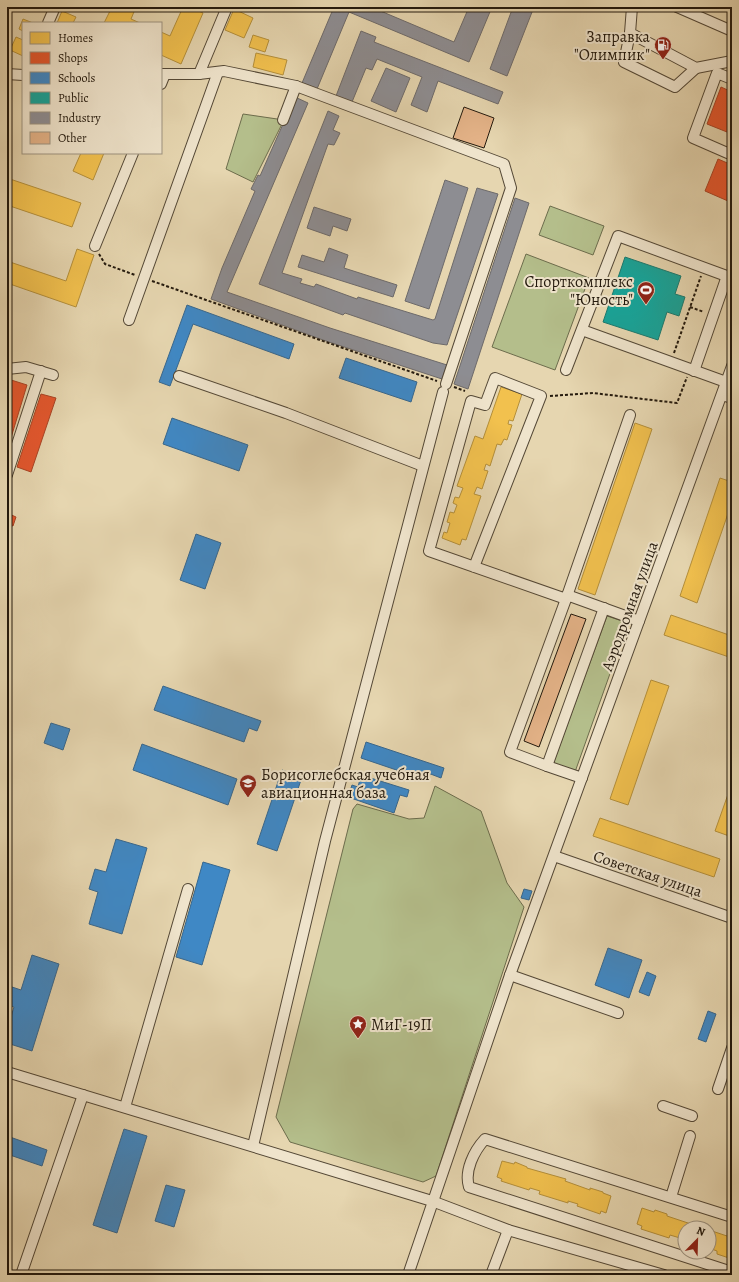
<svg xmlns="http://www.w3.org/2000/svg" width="739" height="1282" viewBox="0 0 739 1282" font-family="Alegreya,serif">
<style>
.green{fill:#b4be8b;stroke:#6c6c4c}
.homes{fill:#f2c14e;stroke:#b48f3a}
.shops{fill:#e4572e;stroke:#aa4424}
.schools{fill:#3f88c5;stroke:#37678e}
.public{fill:#17a398;stroke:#1b7a6e}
.industry{fill:#8d8d92;stroke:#6d6a6a}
.building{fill:#e3b287;stroke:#23190d}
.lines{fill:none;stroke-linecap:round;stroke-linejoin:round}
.minor-casing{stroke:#544836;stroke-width:12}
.path{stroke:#23190d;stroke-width:2;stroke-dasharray:3 2;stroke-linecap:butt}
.minor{stroke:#efe4cc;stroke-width:10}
.labels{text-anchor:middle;stroke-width:4;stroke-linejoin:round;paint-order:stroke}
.poi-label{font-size:16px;fill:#23190d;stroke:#efe4cc;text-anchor:end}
.street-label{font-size:16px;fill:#23190d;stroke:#efe4cc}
</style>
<rect width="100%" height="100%" fill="#e6d6b0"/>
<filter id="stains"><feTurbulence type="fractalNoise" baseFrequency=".005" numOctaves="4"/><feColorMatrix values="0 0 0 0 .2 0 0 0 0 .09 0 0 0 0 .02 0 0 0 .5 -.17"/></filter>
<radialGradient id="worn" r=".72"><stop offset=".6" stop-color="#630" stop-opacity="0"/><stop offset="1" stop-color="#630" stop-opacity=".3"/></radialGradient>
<g class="green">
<polygon points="243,114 284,120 253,182 226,169"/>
<polygon points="550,206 604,226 593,255 539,235"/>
<polygon points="526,254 589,278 555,370 492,347"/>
<polygon points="607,616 628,623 575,772 553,764"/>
<polygon points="435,786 481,811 507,883 524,907 436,1176 423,1182 290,1142 276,1117 353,809 357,804 409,819 424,818"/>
</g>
<g class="homes">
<polygon points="112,7 136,7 131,19 140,23 104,23"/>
<polygon points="183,7 190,7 203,13 181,64 161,55 161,32 170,36"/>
<polygon points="234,9 253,18 244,38 225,30"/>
<polygon points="62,11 76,17 73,23 57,23"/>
<polygon points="23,19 33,23 23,23 23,31 19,29"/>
<polygon points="253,35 269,40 265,52 249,47"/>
<polygon points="16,37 23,40 23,56 10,50"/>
<polygon points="256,53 287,60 283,75 253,67"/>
<polygon points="81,153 104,153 93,180 73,171"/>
<polygon points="7,178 81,203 72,227 7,205"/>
<polygon points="77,249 94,255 76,307 7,283 7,261 66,281"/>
<polygon points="501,387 522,394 513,421 509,420 508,424 512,425 507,440 504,439 501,445 497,444 490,466 486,464 484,470 488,471 482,489 477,487 474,494 481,496 466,540 462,539 460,545 442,538 444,532 447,533 450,523 447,522 450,512 454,513 457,505 453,503 455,497 459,498 463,488 457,486 475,436 483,439"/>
<polygon points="635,423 652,429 595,595 578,589"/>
<polygon points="720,478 732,482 732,502 697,603 680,596"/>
<polygon points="671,615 732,636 732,658 664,635"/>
<polygon points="651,680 669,686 628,805 610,799"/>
<polygon points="732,783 732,837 715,831"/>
<polygon points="600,818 720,859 714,877 593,836"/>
<polygon points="502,1161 514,1164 515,1162 527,1167 527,1168 566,1179 565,1181 590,1190 590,1188 603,1192 603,1193 611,1196 606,1213 601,1211 600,1214 577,1206 578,1204 568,1201 568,1203 539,1194 540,1191 530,1188 529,1190 501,1181 502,1179 497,1177"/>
<polygon points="642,1208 654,1212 655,1210 667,1214 667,1216 691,1224 692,1222 705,1227 705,1228 685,1228 685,1243 679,1241 680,1238 670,1235 669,1238 641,1229 642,1226 637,1224"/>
<polygon points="709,1230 730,1237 730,1235 732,1236 732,1259 717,1254 717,1251 709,1248"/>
</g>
<g class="shops">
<polygon points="721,87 732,92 732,134 707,124"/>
<polygon points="718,159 732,165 732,192 728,201 705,191"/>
<polygon points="8,379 27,385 7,451 7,382"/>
<polygon points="41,394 56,398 31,472 17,467"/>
<polygon points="7,513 16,517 13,526 7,524"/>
</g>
<g class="schools">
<polygon points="187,305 294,344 289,359 193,324 170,386 159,382"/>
<polygon points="346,358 417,382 411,402 339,378"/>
<polygon points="172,418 248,445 239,471 163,444"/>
<polygon points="196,534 221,543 205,589 180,580"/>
<polygon points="163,686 261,721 257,731 249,728 244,742 154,710"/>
<polygon points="51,723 70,729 63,750 44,743"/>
<polygon points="366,742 444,768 441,778 428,773 426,780 361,758"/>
<polygon points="142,744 237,779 228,805 133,770"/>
<polygon points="282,770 302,777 277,851 257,844"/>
<polygon points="361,775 409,790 407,797 400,795 394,813 348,797 352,785 358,787"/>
<polygon points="116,839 147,848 122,934 89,924 98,892 89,889 95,869 106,872"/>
<polygon points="203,862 230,870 202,965 176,957"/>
<polygon points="524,889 532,891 529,900 521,898"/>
<polygon points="608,948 642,960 629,998 595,985"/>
<polygon points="32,955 59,964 32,1051 7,1043 7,1030 14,1007 7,1005 7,991 9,986 21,990"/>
<polygon points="647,972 656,976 649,996 639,992"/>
<polygon points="708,1011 716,1014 706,1042 698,1039"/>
<polygon points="124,1129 147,1136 117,1233 93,1225"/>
<polygon points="7,1136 47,1150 42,1166 7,1154"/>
<polygon points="166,1185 185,1190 174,1227 155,1221"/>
</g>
<polygon class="public" points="625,257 681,276 675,294 685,297 679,316 667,312 658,340 603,322"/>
<g class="industry">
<polygon points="334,7 371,7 454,42 469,7 492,7 469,62 349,12 317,89 302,83"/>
<polygon points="513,7 534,7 507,76 490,69"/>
<polygon points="361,31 376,37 374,42 503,92 498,104 438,81 427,112 411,105 422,77 377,59 372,70 366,68 352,102 336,96"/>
<polygon points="386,68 410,78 396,112 371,101"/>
<polygon points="295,97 308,103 227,292 330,328 447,365 442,379 323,340 211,299 222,268 255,191 251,189 258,175 260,176"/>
<polygon points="328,111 339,116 333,130 340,133 334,145 328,144 282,273 302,279 300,283 314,287 316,284 357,299 358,297 433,320 435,319 477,188 498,194 447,345 433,343 345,313 343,315 259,284"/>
<polygon points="445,180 468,188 429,309 405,301"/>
<polygon points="515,198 529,203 468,389 454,384"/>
<polygon points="314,207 351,219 347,231 333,226 330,236 307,228"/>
<polygon points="329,248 348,255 344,268 397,285 393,297 298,267 302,255 324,262"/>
</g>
<g class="building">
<polygon points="464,107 494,118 484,148 453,138"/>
<polygon points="571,614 586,619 539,747 524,741"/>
</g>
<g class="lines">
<g class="minor-casing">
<g id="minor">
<polyline points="632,7 630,33 696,68 732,61"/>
<polyline points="677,7 732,31"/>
<polyline points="48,23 55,7"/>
<polyline points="630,33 624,62 675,87 696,68"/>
<polyline points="7,74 23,75"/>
<polyline points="161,74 199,74 224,71 296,86 504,164 511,188 446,384"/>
<polyline points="199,74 227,7"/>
<polyline points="732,79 717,73 693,138 732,155"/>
<polyline points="161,84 165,74"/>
<polyline points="283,120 296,86"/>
<polyline points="95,246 133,153"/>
<polyline points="129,320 218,72"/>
<polyline points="582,330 726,382"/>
<polyline points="7,369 26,367 53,375"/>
<polyline points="566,370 618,236 732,278"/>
<polyline points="694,371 727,276"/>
<polyline points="179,376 286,413 423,466"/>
<polyline points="722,395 732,398"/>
<polyline points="7,475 41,371"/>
<polyline points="474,567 541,396 495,378 485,405 471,401 429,551 566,599"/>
<polyline points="567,595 639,621"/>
<polyline points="604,608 547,766 510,752 566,599 630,415"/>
<polyline points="547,766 582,778"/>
<polyline points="554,856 732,918"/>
<polyline points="510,975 618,1013"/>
<polyline points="7,1072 432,1201 508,1230 664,1275"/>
<polyline points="718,1089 732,1048"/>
<polyline points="663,1106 692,1116"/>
<polyline points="125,1107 188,889"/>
<polyline points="253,1146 325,841 443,392"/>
<polyline points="671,1197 690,1136"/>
<path d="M732 1217 485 1139C474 1151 464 1171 469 1187L732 1272"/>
<polyline points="21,1275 83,1095"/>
<polyline points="408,1275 510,975 732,366"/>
<polyline points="491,1275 508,1230"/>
</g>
</g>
<g class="path">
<polyline points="99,254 105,264 135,275"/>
<polyline points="152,281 437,381"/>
<polyline points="690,307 704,312"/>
<polyline points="674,353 701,276"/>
<polyline points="454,387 465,391"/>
<polyline points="550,396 593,393 677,403 687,377"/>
</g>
<use href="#minor" class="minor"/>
</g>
<defs>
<g id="fuel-pin" transform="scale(0.9)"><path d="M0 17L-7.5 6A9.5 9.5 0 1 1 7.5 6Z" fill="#8f2418" stroke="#efe4cc"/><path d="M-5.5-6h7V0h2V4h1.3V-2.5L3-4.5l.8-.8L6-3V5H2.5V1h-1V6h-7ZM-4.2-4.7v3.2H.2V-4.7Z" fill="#fff"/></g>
<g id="stadium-pin" transform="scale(0.9)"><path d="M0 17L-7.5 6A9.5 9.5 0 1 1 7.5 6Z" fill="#8f2418" stroke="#efe4cc"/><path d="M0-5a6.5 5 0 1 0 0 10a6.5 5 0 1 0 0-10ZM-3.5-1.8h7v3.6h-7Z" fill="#fff"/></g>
<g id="university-pin" transform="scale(0.9)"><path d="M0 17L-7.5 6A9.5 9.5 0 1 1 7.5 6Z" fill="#8f2418" stroke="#efe4cc"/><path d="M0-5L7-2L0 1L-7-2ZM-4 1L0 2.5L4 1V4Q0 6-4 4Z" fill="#fff"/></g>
<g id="sight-pin" transform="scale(0.9)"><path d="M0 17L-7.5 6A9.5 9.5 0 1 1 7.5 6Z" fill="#8f2418" stroke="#efe4cc"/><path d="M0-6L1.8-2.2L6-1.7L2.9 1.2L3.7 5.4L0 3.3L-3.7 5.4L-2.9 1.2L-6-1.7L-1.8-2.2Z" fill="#fff"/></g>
</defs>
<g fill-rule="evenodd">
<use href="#fuel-pin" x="663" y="45"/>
<use href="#stadium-pin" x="646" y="290"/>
<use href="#university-pin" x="248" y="783"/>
<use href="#sight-pin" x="358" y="1024"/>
</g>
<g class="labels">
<g class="poi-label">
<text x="650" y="42">Заправка<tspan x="650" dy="18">"Олимпик"</tspan></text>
<text x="633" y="287">Спорткомплекс<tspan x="633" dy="18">"Юность"</tspan></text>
<text x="261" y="780" text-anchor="start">Борисоглебская учебная<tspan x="261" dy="18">авиационная база</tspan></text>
<text x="371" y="1030" text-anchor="start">МиГ-19П</text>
</g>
<g class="street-label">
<text transform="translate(629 606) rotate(-70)" y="6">Аэродромная улица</text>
<text transform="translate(648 873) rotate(19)" y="6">Советская улица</text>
</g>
</g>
<rect width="739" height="1282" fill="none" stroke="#e6d6b0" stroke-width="24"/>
<rect x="8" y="8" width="723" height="1266" fill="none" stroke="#23190d" stroke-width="2"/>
<rect x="12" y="12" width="715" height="1258" fill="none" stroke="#23190d"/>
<rect x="22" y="22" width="140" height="132" fill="#efe4cc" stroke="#9d9380"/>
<rect x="30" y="32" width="20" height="12" fill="#f2c14e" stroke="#9d9380"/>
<text x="58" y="42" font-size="12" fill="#23190d">Homes</text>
<rect x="30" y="52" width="20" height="12" fill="#e4572e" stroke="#9d9380"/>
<text x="58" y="62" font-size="12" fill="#23190d">Shops</text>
<rect x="30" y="72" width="20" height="12" fill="#3f88c5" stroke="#9d9380"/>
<text x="58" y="82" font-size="12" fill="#23190d">Schools</text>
<rect x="30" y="92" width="20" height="12" fill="#17a398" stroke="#9d9380"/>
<text x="58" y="102" font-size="12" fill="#23190d">Public</text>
<rect x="30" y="112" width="20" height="12" fill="#8d8d92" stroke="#9d9380"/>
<text x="58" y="122" font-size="12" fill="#23190d">Industry</text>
<rect x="30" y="132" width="20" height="12" fill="#e3b287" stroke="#9d9380"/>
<text x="58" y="142" font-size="12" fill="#23190d">Other</text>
<g transform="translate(697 1240) rotate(23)"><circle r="19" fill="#efe4cc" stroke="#9d9380"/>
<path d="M0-3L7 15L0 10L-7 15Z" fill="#8f2418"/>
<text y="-6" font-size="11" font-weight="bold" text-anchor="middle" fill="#23190d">N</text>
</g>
<rect width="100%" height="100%" filter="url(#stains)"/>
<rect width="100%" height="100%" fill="url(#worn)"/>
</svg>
